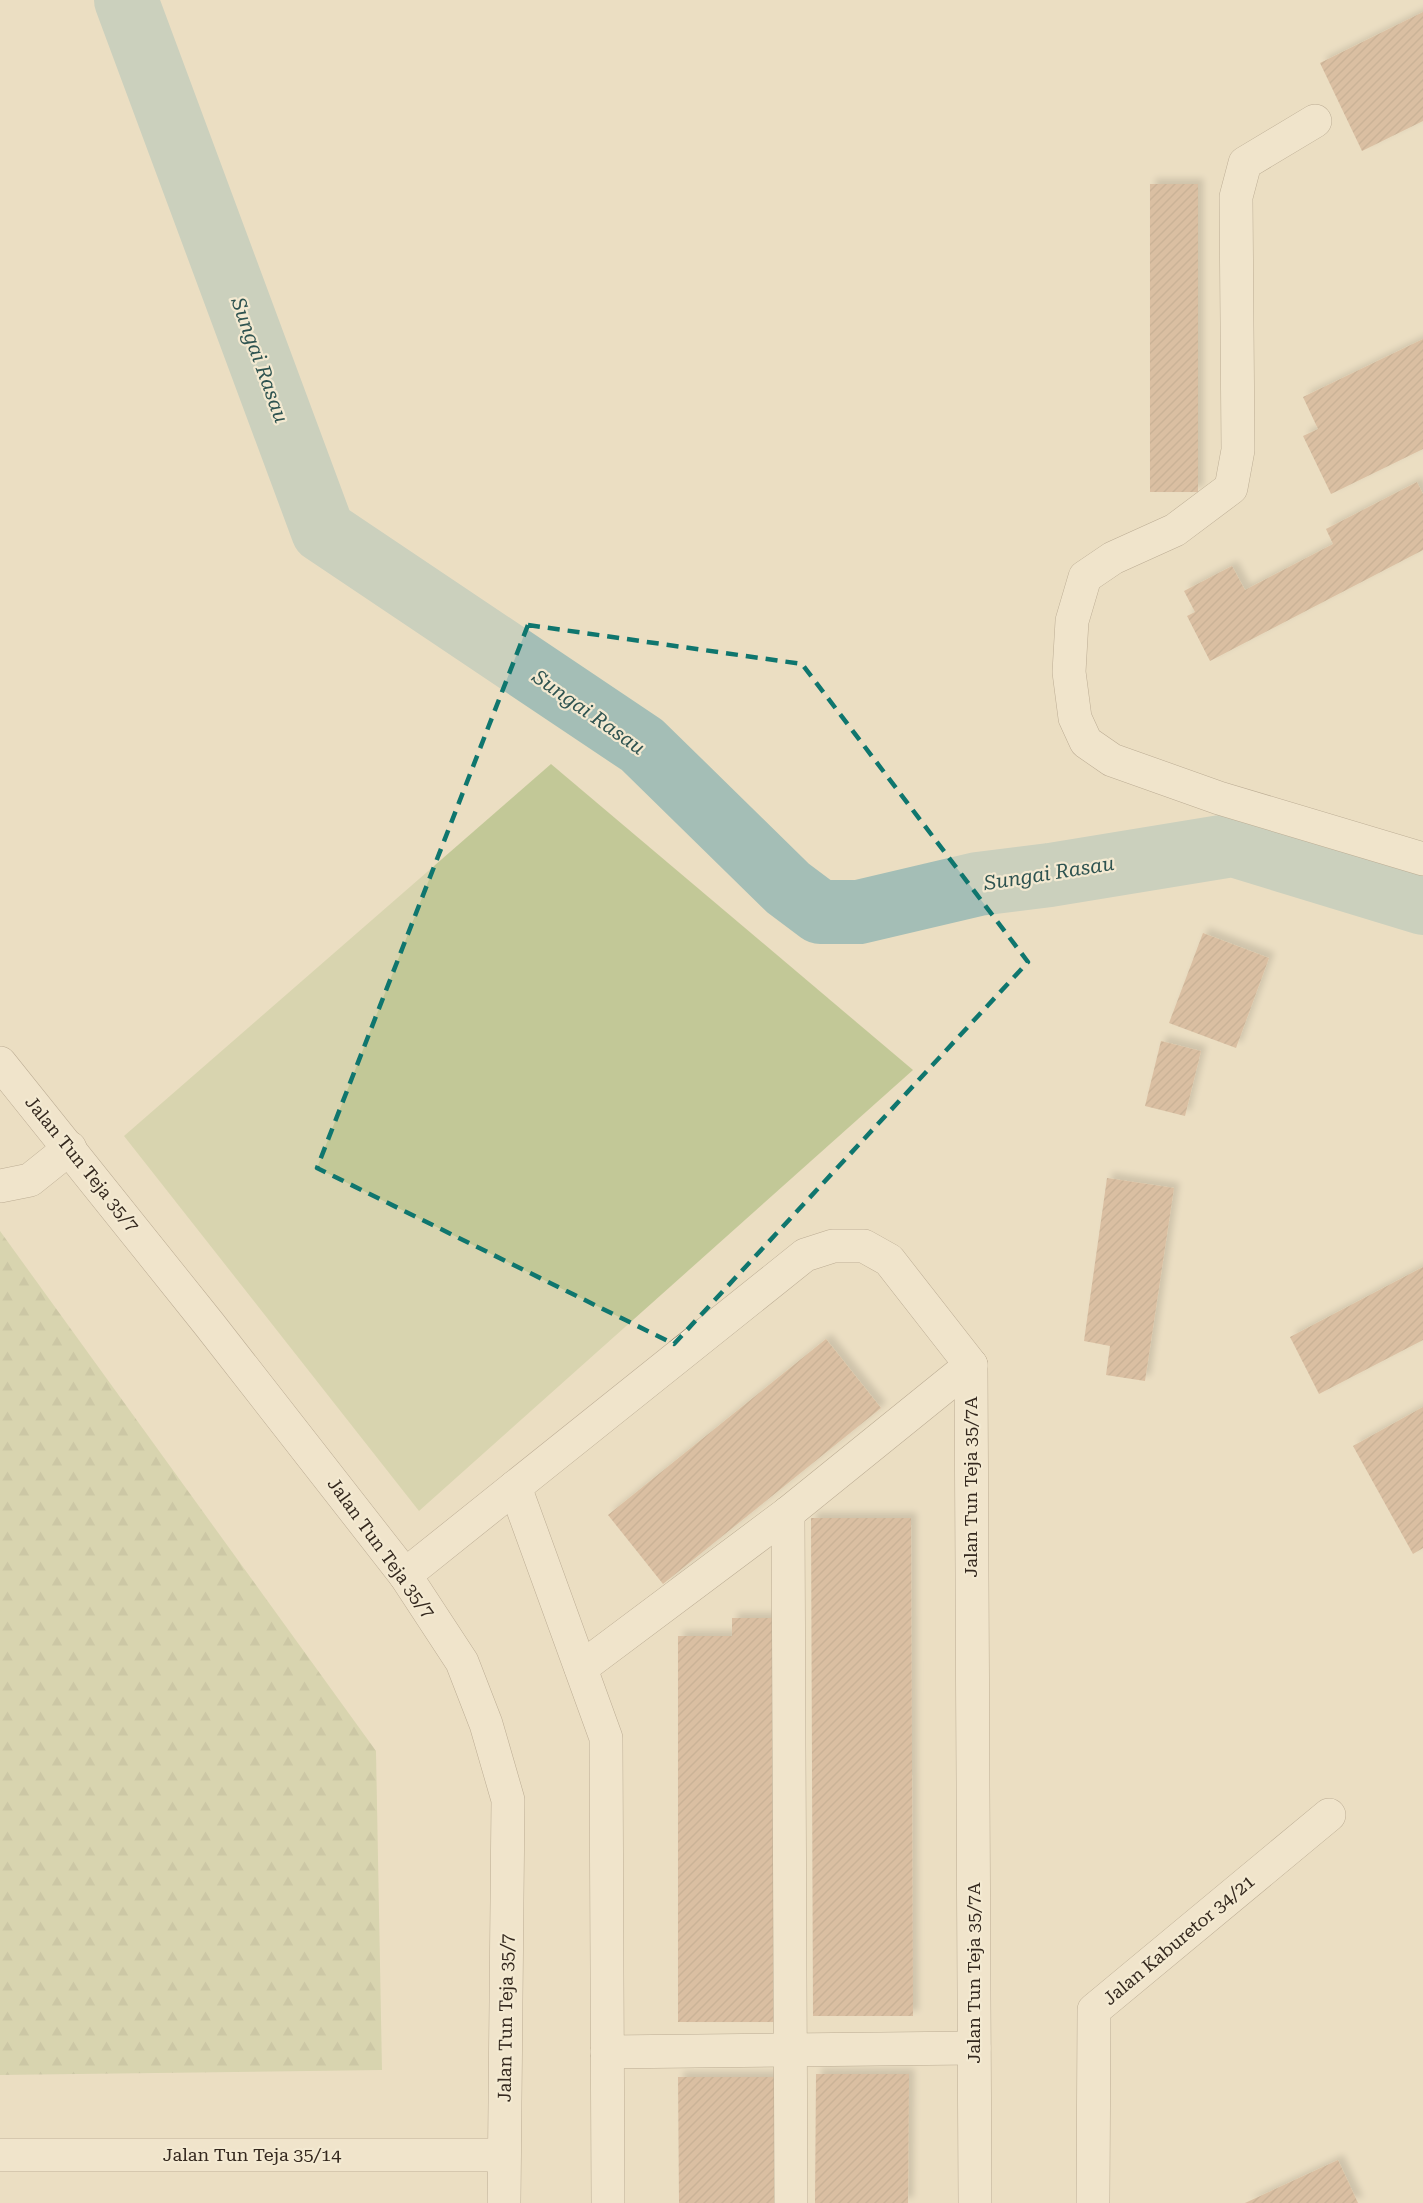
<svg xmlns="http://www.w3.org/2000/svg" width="1423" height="2203" viewBox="0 0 1423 2203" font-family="'Roboto Serif',serif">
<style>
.forest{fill:url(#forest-firs)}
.pitch{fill:#c2c897}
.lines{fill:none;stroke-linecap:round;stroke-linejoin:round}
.river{stroke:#a4beb6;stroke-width:64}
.building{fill:url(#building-hatch);filter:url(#shadow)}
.minor-casing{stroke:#83705b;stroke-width:34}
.minor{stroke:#f6ecd5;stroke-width:33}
.marked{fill:none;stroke:#0f766e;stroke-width:4.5;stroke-dasharray:12 8;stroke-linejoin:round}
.labels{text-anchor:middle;stroke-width:4.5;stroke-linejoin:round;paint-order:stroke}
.street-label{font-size:18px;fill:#34281e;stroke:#f3e9d1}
.water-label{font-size:20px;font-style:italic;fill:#2e5350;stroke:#f3e9d1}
</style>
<defs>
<pattern id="forest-firs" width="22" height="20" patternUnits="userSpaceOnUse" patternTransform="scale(1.5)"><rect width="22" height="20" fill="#c2c897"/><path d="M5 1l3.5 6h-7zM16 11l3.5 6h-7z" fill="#a7ac82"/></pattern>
<pattern id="building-hatch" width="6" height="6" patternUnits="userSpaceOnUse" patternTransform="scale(1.5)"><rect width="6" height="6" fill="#c69a7a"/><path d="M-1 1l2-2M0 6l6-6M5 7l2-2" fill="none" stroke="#a27e63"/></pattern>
<filter id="shadow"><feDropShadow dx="5.5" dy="-5.5" stdDeviation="3" flood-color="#0004"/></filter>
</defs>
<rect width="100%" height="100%" fill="#ebdec2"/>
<polygon class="forest" points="0,1231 376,1751 382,2070 0,2075"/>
<polygon class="pitch" points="551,764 913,1070 419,1511 124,1136"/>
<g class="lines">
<polyline class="river" points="126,0 323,531 642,745 788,888 820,912 859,912 978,884 1050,875 1233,845 1423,903"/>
</g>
<g class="building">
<polygon points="1423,12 1423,121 1362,151 1320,63"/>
<rect x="1150" y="184" width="48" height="308"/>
<polygon points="1423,339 1423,449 1331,494 1303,436 1318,429 1303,397"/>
<polygon points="1417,482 1423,494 1423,550 1210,661 1187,616 1195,612 1184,591 1232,566 1245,590 1333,544 1326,529"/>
<polygon points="1203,933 1269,958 1236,1048 1169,1023"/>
<polygon points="1161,1041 1201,1051 1185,1116 1145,1106"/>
<polygon points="1107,1178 1174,1188 1145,1381 1106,1375 1110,1346 1084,1341"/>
<polygon points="1423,1267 1423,1340 1319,1394 1290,1337"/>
<polygon points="826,1339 881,1408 663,1584 608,1515"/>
<polygon points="1423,1407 1423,1548 1413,1554 1353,1446"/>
<polygon points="811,1518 911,1518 913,2016 813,2016"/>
<polygon points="732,1618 776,1618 776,2022 678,2022 678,1636 732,1636"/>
<polygon points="816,2074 909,2074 908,2203 815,2203"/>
<polygon points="678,2077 776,2077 777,2203 679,2203"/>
<polygon points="1338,2160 1358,2203 1245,2203"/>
</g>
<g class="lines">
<g class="minor-casing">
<g id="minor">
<polyline points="1315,121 1245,163 1236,197 1238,450 1231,488 1175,530 1113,558 1085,577 1072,621 1069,672 1075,718 1086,742 1112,760 1219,798 1423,859"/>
<polyline points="0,1063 209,1324 405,1575 462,1662 486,1724 508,1800 504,2203"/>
<polyline points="0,1186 30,1180 70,1148"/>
<polyline points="515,1487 606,1738 608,2203"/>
<polyline points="788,1513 791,2203"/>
<polyline points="405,1575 805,1255 833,1246 864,1246 889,1260 971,1365 975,2203"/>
<polyline points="581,1668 788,1513 971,1365"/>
<polyline points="607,2052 974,2048"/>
<polyline points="0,2155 504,2155"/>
<polyline points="1093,2203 1094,2010 1329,1815"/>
</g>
</g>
<use href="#minor" class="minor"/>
</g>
<path d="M0 0H1423V2203H0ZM528 625 802 664 1028 962 674 1344 317 1168Z" fill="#ebdec2" fill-opacity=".55" fill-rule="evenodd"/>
<path class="marked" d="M528 625 802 664 1028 962 674 1344 317 1168Z"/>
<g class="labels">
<g class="street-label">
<text transform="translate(82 1164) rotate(51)" y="6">Jalan Tun Teja 35/7</text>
<text transform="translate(971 1487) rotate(-90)" y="6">Jalan Tun Teja 35/7A</text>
<text transform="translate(381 1548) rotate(54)" y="6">Jalan Tun Teja 35/7</text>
<text transform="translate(1179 1940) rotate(-40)" y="6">Jalan Kaburetor 34/21</text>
<text transform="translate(974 1973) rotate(-90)" y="6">Jalan Tun Teja 35/7A</text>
<text transform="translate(506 2018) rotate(-89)" y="6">Jalan Tun Teja 35/7</text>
<text x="252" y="2161">Jalan Tun Teja 35/14</text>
</g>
<g class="water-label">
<text transform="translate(260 360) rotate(70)" y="7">Sungai Rasau</text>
<text transform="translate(589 712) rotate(35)" y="7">Sungai Rasau</text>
<text transform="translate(1049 873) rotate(-9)" y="7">Sungai Rasau</text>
</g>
</g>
</svg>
